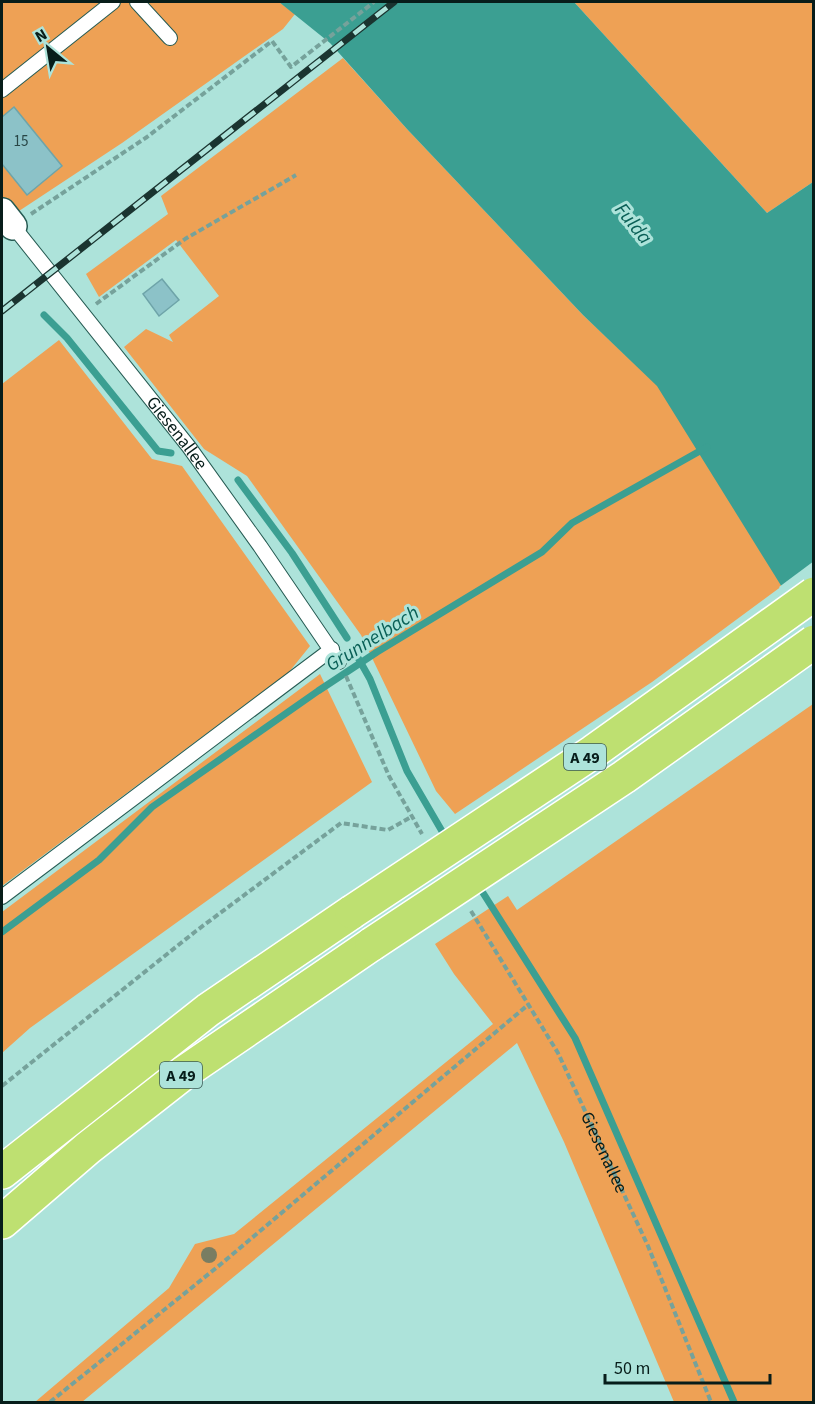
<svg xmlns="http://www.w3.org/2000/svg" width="815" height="1404" viewBox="0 0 815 1404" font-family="'Source Sans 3',sans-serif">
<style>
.green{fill:#eea155}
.water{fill:#3b9f92}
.pier{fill:#ade3da}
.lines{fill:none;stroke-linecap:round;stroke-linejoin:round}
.stream{stroke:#3b9f92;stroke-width:7}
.building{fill:#8cc2c8;stroke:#6ea4a9;stroke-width:1.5}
.service-casing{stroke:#265b53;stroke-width:16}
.minor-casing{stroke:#265b53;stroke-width:30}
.motorway-casing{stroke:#fff;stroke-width:36}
.path{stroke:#76a29b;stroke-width:4;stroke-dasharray:6 3;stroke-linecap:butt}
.service{stroke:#fff;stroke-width:14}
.minor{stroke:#fff;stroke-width:27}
.motorway{stroke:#bee071;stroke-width:33}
.rail-casing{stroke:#1a3430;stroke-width:7}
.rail{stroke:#ade3da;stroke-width:4.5;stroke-dasharray:14;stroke-linecap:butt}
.motorway-bridge-casing{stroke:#fff;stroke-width:36;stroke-linecap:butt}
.motorway-bridge{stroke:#bee071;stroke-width:33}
.tree{fill:#797d62}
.labels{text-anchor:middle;stroke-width:6;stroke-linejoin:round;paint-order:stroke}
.number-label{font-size:15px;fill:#284646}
.shield{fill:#ade3da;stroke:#395854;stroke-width:1.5}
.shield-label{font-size:16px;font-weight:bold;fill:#071d1a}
.street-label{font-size:18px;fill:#071d1a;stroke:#ade3da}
.water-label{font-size:20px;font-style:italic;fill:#095f56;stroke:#ade3da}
</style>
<rect width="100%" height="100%" fill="#ade3da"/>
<g class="green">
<polygon points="2,2 279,2 295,14 283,29 122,143 19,211 2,226"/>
<polygon points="574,2 813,2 813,182 767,213"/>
<polygon points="343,58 407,129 583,315 658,386 782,586 652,682 455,814 436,791 361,635 247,476 204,449 124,347 146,329 173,342 169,335 219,296 176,240 99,297 86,274 168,214 161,196"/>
<polygon points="59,340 152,459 182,466 310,646 289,672 2,886 2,384"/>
<polygon points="320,674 372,782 30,1028 2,1053 2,912"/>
<polygon points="813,704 813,1402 674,1402 564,1142 517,1043 82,1402 35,1402 169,1288 195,1244 234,1234 493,1024 454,974 435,944 508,896 517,910"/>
</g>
<polygon class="water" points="279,2 574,2 767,213 813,182 813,637 657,386 583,315 407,129 330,43"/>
<polygon class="pier" points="814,561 814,640 779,587"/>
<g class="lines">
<g class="stream">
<polyline points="44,315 67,338 158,451 171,453"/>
<polyline points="238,480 292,553 347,638"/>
<polyline points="357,656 370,679 407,771 446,838"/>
<polyline points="478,885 575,1038 734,1402"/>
<polyline points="2,932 99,860 152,807 318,691 377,652 542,552 572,523 707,447"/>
</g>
</g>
<g class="building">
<polygon points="14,107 62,166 27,195 2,164 2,117"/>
<polygon points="162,279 179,300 159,316 143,294"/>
</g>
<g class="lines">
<g class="service-casing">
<g id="service">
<polyline points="137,2 170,38"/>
<polyline points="2,90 113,2"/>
<path id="s2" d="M13 226 189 447 260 546 339 662"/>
<polyline points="2,897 332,649"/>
</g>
</g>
<g class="minor-casing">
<polyline id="minor" points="2,212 13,226"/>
</g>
<g class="motorway-casing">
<g id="motorway">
<polyline points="2,1172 208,1010 352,912"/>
<polyline points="2,1222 88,1148 185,1072 372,944"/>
</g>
</g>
<g class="path">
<polyline points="31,214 147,137 272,41 291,67 374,2"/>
<polyline points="96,304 185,239 296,175"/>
<polyline points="346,676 389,776 422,834"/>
<path id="s1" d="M471 911 558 1053 648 1246 711 1402"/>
<polyline points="2,1086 196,931 341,823 388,830 411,817"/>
<polyline points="50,1402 221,1264 529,1004"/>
</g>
<use href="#service" class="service"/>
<use href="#minor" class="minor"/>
<use href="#motorway" class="motorway"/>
<g class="rail-casing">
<polyline id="rail" points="2,311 394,2"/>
</g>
<use href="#rail" class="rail"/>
<g class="motorway-bridge-casing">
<g id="motorway-bridge">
<polyline points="352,912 593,752 814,594"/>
<polyline points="372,944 624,777 814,642"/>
</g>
</g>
<use href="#motorway-bridge" class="motorway-bridge"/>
</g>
<circle class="tree" cx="209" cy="1255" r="8"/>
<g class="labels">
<g class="number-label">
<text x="21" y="146">15</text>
</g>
<g class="shield">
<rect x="564" y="744" width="42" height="26" rx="4.5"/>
<rect x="160" y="1062" width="42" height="26" rx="4.5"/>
</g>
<g class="shield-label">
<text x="585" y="763">A 49</text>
<text x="181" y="1081">A 49</text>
</g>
<g class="street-label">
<text dy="6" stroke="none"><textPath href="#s2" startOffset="264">Giesenallee</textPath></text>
<text dy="6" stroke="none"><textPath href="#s1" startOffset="276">Giesenallee</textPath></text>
</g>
<g class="water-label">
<text transform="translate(634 223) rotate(51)" y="7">Fulda</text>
<text transform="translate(372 638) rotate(-32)" y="7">Grunnelbach</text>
</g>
</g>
<rect width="815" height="1404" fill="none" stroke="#071d1a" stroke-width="6"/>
<g transform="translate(48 48) rotate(330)" stroke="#ade3da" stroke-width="4.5" paint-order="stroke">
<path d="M0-4.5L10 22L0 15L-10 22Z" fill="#071d1a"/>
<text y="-9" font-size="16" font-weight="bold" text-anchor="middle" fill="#071d1a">N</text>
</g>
<path d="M605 1374v9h165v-9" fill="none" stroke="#071d1a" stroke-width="3"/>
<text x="614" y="1374" font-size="18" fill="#071d1a" stroke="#ade3da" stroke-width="4.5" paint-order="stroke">50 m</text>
</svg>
